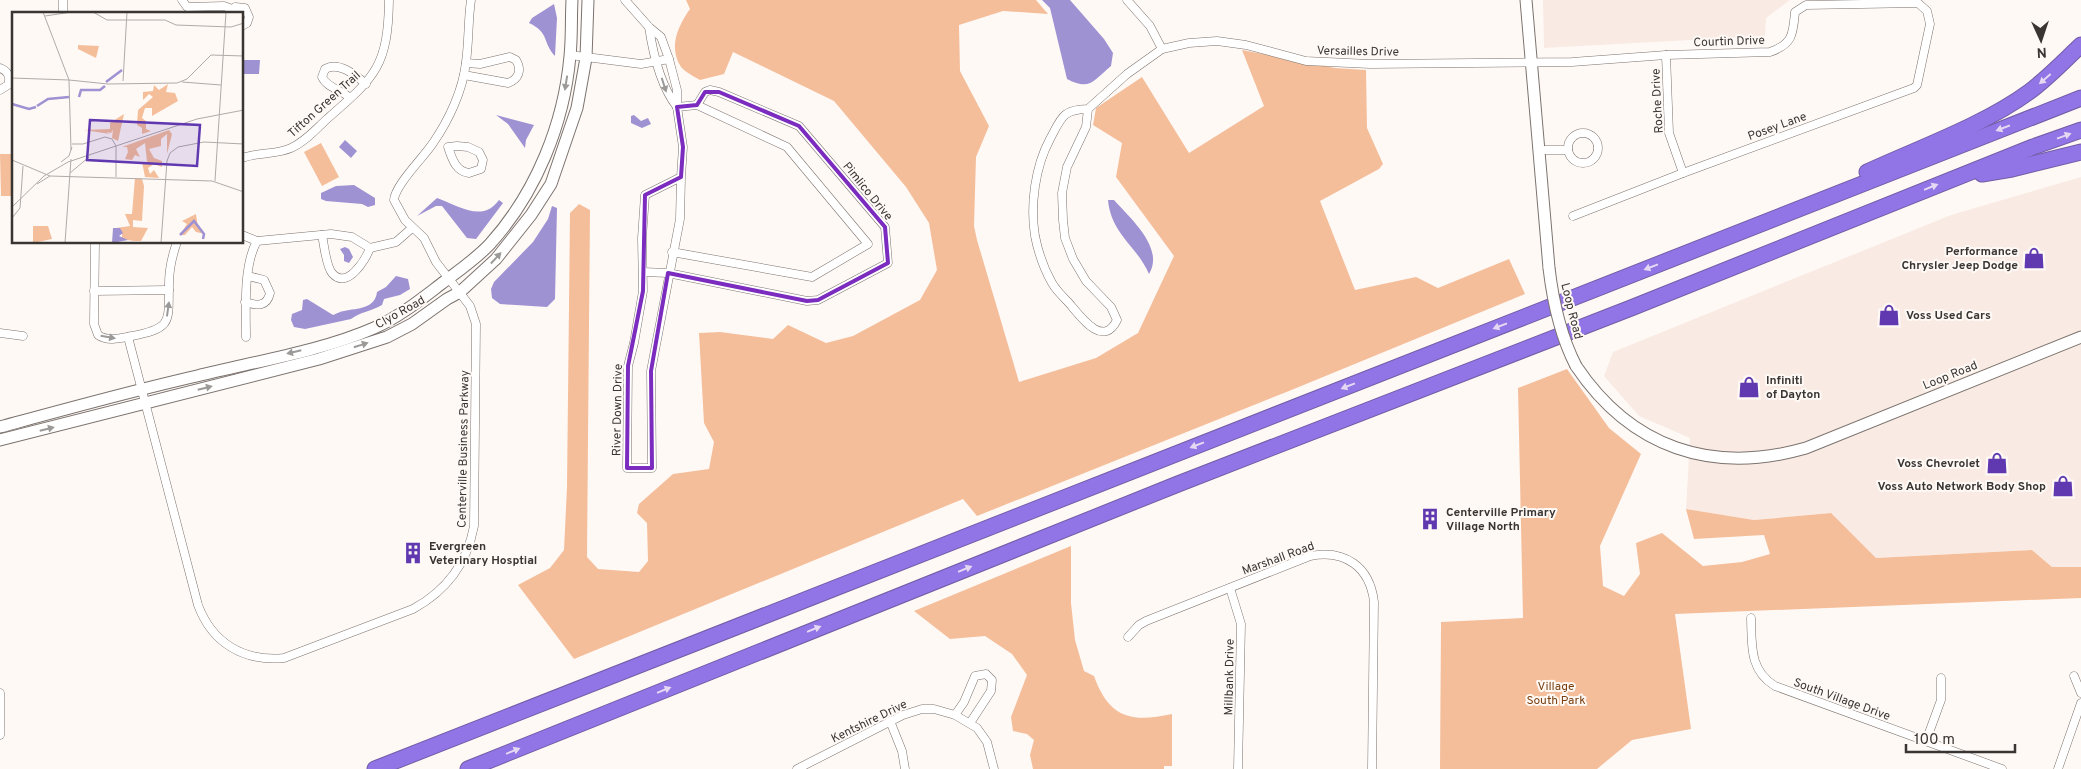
<svg xmlns="http://www.w3.org/2000/svg" width="2081" height="769" viewBox="0 0 2081 769" font-family="Overpass,sans-serif">
<style>
.built{fill:#f9ebe3}
.green{fill:#f5be9a}
.water{fill:#9e92d2}
.lines{fill:none;stroke-linecap:round;stroke-linejoin:round}
.street-casing{stroke:#7c736e;stroke-width:9}
.secondary-casing{stroke:#7c736e;stroke-width:13}
.highway-casing{stroke:#725ea6;stroke-width:17}
.street{stroke:#fff;stroke-width:8}
.secondary{stroke:#fff;stroke-width:11}
.highway{stroke:#9174e5;stroke-width:15}
.secondary-bridge-casing{stroke:#7c736e;stroke-width:13;stroke-linecap:butt}
.secondary-bridge{stroke:#fff;stroke-width:11}
.oneway{fill:#e4d8f2}
.oneway2{fill:#9c9a98}
.marked{fill:none;stroke:#7b2cbf;stroke-width:4;stroke-linejoin:round}
.labels{text-anchor:middle;stroke-width:4;stroke-linejoin:round;paint-order:stroke}
.street-label{font-size:12px;fill:#383532;stroke:#fff9f6}
.poi-label{font-size:12px;font-weight:bold;fill:#383532;stroke:#fff9f6;text-anchor:start}
.park-label{font-size:12px;fill:#783f0f;stroke:#fff9f6}
.inset-river{fill:none;stroke:#9e92d2;stroke-width:2.5}
.inset-road{fill:none;stroke:#afaba8;stroke-width:1}
.view{fill:#6039b1;fill-opacity:0.15;stroke:#6039b1;stroke-width:2.5}
.inset-edge{fill:none;stroke:#383532;stroke-width:2.5}
</style>
<rect width="100%" height="100%" fill="#fff9f6"/>
<g class="built">
<polygon points="1543,0 1790,0 1766,18 1765,36 1544,48"/>
<polygon points="2081,177 2081,567 2052,567 2032,550 1876,558 1830,513 1754,520 1686,509 1690,438 1639,416 1604,376 1613,352 1951,215"/>
</g>
<g class="green">
<path d="M686 0H1036L1048 14 1003 11 959 25 960 71 989 126 976 157 974 226 977 240 1019 382 1096 358 1138 333 1174 256 1116 177 1122 143 1093 125 1096 108 1142 77 1189 153 1264 106 1242 50 1335 68 1366 70 1367 128 1383 164 1379 169 1320 201 1355 290 1416 277 1438 288 1509 259 1525 294 1289 391 977 516 963 499 574 659 518 585 550 568 564 550 567 487 570 213 579 204 590 210 587 557 598 569 639 572 648 561 647 523 637 513 639 504 673 474 709 469 714 442 704 423 699 333 720 332 773 339 788 325 826 343 853 336 920 300 937 270 929 223 906 187 834 101 733 52 724 74 700 80C695 77 685 72 681 67 668 47 678 26 690 9Z"/>
<polygon points="321,143 339,177 322,186 304,152"/>
<polygon points="0,154 14,154 14,196 1,196"/>
<polygon points="1567,369 1609,428 1641,454 1600,546 1603,586 1624,596 1640,574 1636,543 1662,533 1703,566 1742,562 1770,554 1764,535 1694,539 1686,509 1754,520 1831,513 1876,558 2032,550 2052,567 2081,567 2081,598 1675,614 1691,729 1632,740 1597,769 1440,769 1441,622 1523,618 1518,388"/>
<path d="M1071 546V603L1075 640 1084 671 1094 676C1109 718 1131 723 1172 714V766H1164V769H1033L1030 755 1034 740 1027 734 1013 731 1011 717 1027 675 1012 654 985 636 950 639 914 611Z"/>
</g>
<g class="water">
<path d="M1042 0H1070L1104 39 1113 53 1111 66C1093 81 1090 91 1067 79L1050 8Z"/>
<path d="M554 4 557 18 555 56C542 42 550 33 529 23L532 18Z"/>
<polygon points="243,60 260,60 259,74 243,74"/>
<polygon points="496,115 534,125 526,140 525,148 508,124"/>
<polygon points="634,115 641,121 648,118 651,124 642,128 631,123 631,116"/>
<polygon points="345,140 357,151 351,158 339,147"/>
<polygon points="354,185 375,198 375,205 368,207 362,204 326,201 321,199 321,193 336,186"/>
<path d="M437 198C451 203 472 216 487 210 492 208 496 204 499 200L503 203 476 239 467 238 442 206H436L417 216Z"/>
<path d="M1108 200H1114C1130 218 1165 248 1149 274 1137 246 1111 234 1108 200Z"/>
<polygon points="552,206 557,208 555,299 547,307 500,304 492,298 491,289 494,282 533,242 548,219"/>
<polygon points="345,247 349,249 353,257 349,263 344,261 344,255 340,249"/>
<path d="M396 276 408 279 410 289 400 295 384 299 382 305C372 311 360 312 351 319L305 329 294 327 291 320 292 314 302 310 303 300 307 299 333 315C336 314 341 311 344 311 358 308 375 309 377 292L386 287Z"/>
</g>
<g class="lines">
<g class="street-casing">
<g id="street">
<polyline points="182,0 187,7 224,6 232,9"/>
<polyline points="625,0 649,27 661,37 669,59 677,90 677,107 683,147 681,177 645,195 642,238 643,291 634,343 628,366 627,468 652,468 651,371 680,219 681,177"/>
<path d="M1127 0 1150 26 1162 49 1189 43 1217 41 1246 45 1306 61 1370 64 1572 62 1666 55 1770 52C1793 44 1793 34 1795 12L1806 5 1918 3 1927 11 1930 24 1917 85 1914 88 1683 173 1573 216"/>
<polyline points="63,14 63,0"/>
<polyline points="229,14 235,7 245,8 249,17 247,23 242,26"/>
<path d="M649 27C653 54 660 85 677 107"/>
<polyline points="570,55 641,64 669,59"/>
<polyline points="1666,55 1669,133 1683,173"/>
<path d="M0 68C8 71 11 77 8 85L0 90"/>
<path d="M464 75 508 83C519 79 522 70 516 60L510 57 480 64 466 63"/>
<path d="M350 98C342 90 327 88 322 77L325 69C339 61 355 75 366 84"/>
<path d="M1088 109C1062 109 1061 119 1050 139 1035 167 1030 205 1035 236 1038 251 1044 269 1052 283 1056 290 1063 297 1069 303 1080 316 1103 349 1117 320L1111 307 1086 281 1073 259 1065 238 1063 220 1062 193 1067 167 1086 127 1088 109 1127 74 1162 49"/>
<circle cx="1583" cy="148" r="15"/>
<path d="M457 146 468 147 479 152 483 160 481 169 469 173C455 171 452 158 448 147Z"/>
<polyline points="1538,150 1568,150"/>
<path d="M242 158C258 152 276 155 291 148 305 142 316 129 327 119 375 77 388 67 389 0"/>
<polyline points="242,235 257,241"/>
<path d="M322 235C324 244 326 266 332 273 347 291 366 259 370 248"/>
<path d="M95 242 94 324 98 335C108 342 121 338 132 336 174 328 168 321 169 284 169 269 172 256 177 242"/>
<polyline points="672,252 812,277 868,244 787,147 697,105 677,107"/>
<polyline points="643,272 668,273 807,301 818,300 888,263 885,227 799,126 719,92 710,90 705,92 697,105"/>
<polyline points="94,291 169,290"/>
<path d="M245 302C257 306 267 307 270 293L264 280 248 276"/>
<polyline points="0,333 23,336"/>
<path d="M128 337 198 605C212 643 244 662 284 658L413 609C446 591 467 564 474 526L476 324 470 306 436 262 424 238 405 220 394 200C395 185 424 157 433 143 449 120 463 90 466 62 469 41 468 20 471 0"/>
<path d="M246 337C246 309 243 266 257 241L331 234 352 237 370 248 396 242 412 228"/>
<polyline points="1230,588 1241,624 1238,769"/>
<path d="M1751 618C1752 645 1749 670 1775 686L2002 769"/>
<path d="M1128 637 1139 625 1146 621 1310 556C1345 549 1370 567 1374 602L1372 769"/>
<polyline points="2074,676 2081,693"/>
<polyline points="0,693 0,735"/>
<polyline points="955,715 964,702 975,676 986,674 992,680 991,691 970,723"/>
<polyline points="890,721 902,751 905,769"/>
<polyline points="1926,741 1941,700 1941,678"/>
<polyline points="797,769 903,715 922,709 934,709 955,715 977,728 987,742 994,769"/>
<polyline points="2058,769 2081,703"/>
</g>
</g>
<g class="secondary-casing">
<g id="secondary">
<polyline points="1526,0 1549,268"/>
<path d="M1576 366C1631 448 1712 475 1806 448L2081 337"/>
<path d="M0 427C66 409 131 391 197 376 253 362 322 351 374 328 399 317 420 300 441 284 457 272 476 259 490 244 536 193 564 124 570 56 572 37 571 18 572 0"/>
<polyline points="0,440 319,359 387,337 412,324 447,299 460,292 496,259 531,215 551,184 577,108 586,58 588,0"/>
</g>
</g>
<g class="highway-casing">
<g id="highway">
<path d="M1867 172C1919 148 1984 125 2029 92 2048 78 2064 61 2081 45"/>
<polyline points="1982,174 2012,169 2081,152"/>
<polyline points="375,769 2081,98"/>
<polyline points="468,769 1178,484 1631,308 2033,147 2081,130"/>
</g>
</g>
<use href="#street" class="street"/>
<use href="#secondary" class="secondary"/>
<use href="#highway" class="highway"/>
<g class="secondary-bridge-casing">
<path id="secondary-bridge" d="M1549 268C1553 302 1560 335 1576 366"/>
</g>
<use href="#secondary-bridge" class="secondary-bridge"/>
</g>
<defs><path id="oneway-solid" d="M-6-.8H1V-3.2L6.5 0L1 3.2V.8H-6Z" transform="scale(1.25)"/></defs>
<g class="oneway">
<use href="#oneway-solid" transform="translate(2045 79) rotate(139)"/>
<use href="#oneway-solid" transform="translate(2003 128) rotate(159)"/>
<use href="#oneway-solid" transform="translate(2064 136) rotate(-20)"/>
<use href="#oneway-solid" transform="translate(1931 187) rotate(-22)"/>
<use href="#oneway-solid" transform="translate(1651 267) rotate(159)"/>
<use href="#oneway-solid" transform="translate(1500 326) rotate(159)"/>
<use href="#oneway-solid" transform="translate(1348 386) rotate(159)"/>
<use href="#oneway-solid" transform="translate(1197 445) rotate(159)"/>
<use href="#oneway-solid" transform="translate(965 569) rotate(-22)"/>
<use href="#oneway-solid" transform="translate(814 629) rotate(-22)"/>
<use href="#oneway-solid" transform="translate(664 690) rotate(-22)"/>
<use href="#oneway-solid" transform="translate(513 751) rotate(-22)"/>
</g>
<g class="oneway2">
<use href="#oneway-solid" transform="translate(566 83) rotate(99)"/>
<use href="#oneway-solid" transform="translate(664 85) rotate(72)"/>
<use href="#oneway-solid" transform="translate(496 258) rotate(-47)"/>
<use href="#oneway-solid" transform="translate(168 309) rotate(-82)"/>
<use href="#oneway-solid" transform="translate(108 337) rotate(10)"/>
<use href="#oneway-solid" transform="translate(361 345) rotate(-17)"/>
<use href="#oneway-solid" transform="translate(294 352) rotate(167)"/>
<use href="#oneway-solid" transform="translate(205 388) rotate(-14)"/>
<use href="#oneway-solid" transform="translate(47 429) rotate(-14)"/>
</g>
<path class="marked" d="M705 92H719L799 126 885 227 888 263 818 300 807 301 668 273 651 371 652 468H627L628 366 643 291 645 195 681 177 683 147 677 107 697 105Z"/>
<defs>
<g id="shop-bare" transform="scale(1.725)"><path d="M-5-2.5h2.3a2.7 3.5 0 0 1 5.4 0H5L5.5 6h-11ZM-1.5-2.5h3a1.5 2.3 0 0 0-3 0Z" fill="#6039b1" stroke="#fff9f6" stroke-width="2.5" paint-order="stroke"/></g>
<g id="building-bare" transform="scale(1.725)"><path d="M-4-6H4V6H1V3H-1V6H-4ZM-2.5-4.3h1.7v1.8h-1.7ZM.8-4.3h1.7v1.8H.8ZM-2.5-1h1.7V.8h-1.7ZM.8-1h1.7V.8H.8Z" fill="#6039b1" stroke="#fff9f6" stroke-width="2.5" paint-order="stroke"/></g>
</defs>
<g fill-rule="evenodd">
<use href="#shop-bare" x="2034" y="258"/>
<use href="#shop-bare" x="1889" y="315"/>
<use href="#shop-bare" x="1749" y="387"/>
<use href="#shop-bare" x="1997" y="463"/>
<use href="#shop-bare" x="2063" y="486"/>
<use href="#building-bare" x="1430" y="519"/>
<use href="#building-bare" x="413" y="553"/>
</g>
<g class="labels">
<g class="street-label">
<text transform="translate(1729 41) rotate(-2)" y="4">Courtin Drive</text>
<text transform="translate(1358 51) rotate(1)" y="4">Versailles Drive</text>
<text transform="translate(1657 101) rotate(-93)" y="4">Roche Drive</text>
<text transform="translate(324 104) rotate(-42)" y="4">Tifton Green Trail</text>
<text transform="translate(1777 126) rotate(-20)" y="4">Posey Lane</text>
<text transform="translate(868 191) rotate(51)" y="4">Pimlico Drive</text>
<text transform="translate(1572 311) rotate(76)" y="4">Loop Road</text>
<text transform="translate(400 312) rotate(-29)" y="4">Clyo Road</text>
<text transform="translate(1950 375) rotate(-22)" y="4">Loop Road</text>
<text transform="translate(617 410) rotate(-89)" y="4">River Down Drive</text>
<text transform="translate(463 449) rotate(-89)" y="4">Centerville Business Parkway</text>
<text transform="translate(1278 558) rotate(-20)" y="4">Marshall Road</text>
<text transform="translate(1229 677) rotate(-89)" y="4">Millbank Drive</text>
<text transform="translate(1842 699) rotate(20)" y="4">South Village Drive</text>
<text transform="translate(869 721) rotate(-26)" y="4">Kentshire Drive</text>
</g>
<g class="poi-label">
<text x="2018" y="255" text-anchor="end">Performance<tspan x="2018" dy="14">Chrysler Jeep Dodge</tspan></text>
<text x="1906" y="319">Voss Used Cars</text>
<text x="1766" y="384">Infiniti<tspan x="1766" dy="14">of Dayton</tspan></text>
<text x="1980" y="467" text-anchor="end">Voss Chevrolet</text>
<text x="2046" y="490" text-anchor="end">Voss Auto Network Body Shop</text>
<text x="1446" y="516">Centerville Primary<tspan x="1446" dy="14">Village North</tspan></text>
<text x="429" y="550">Evergreen<tspan x="429" dy="14">Veterinary Hosptial</tspan></text>
</g>
<g class="park-label">
<text x="1556" y="690">Village<tspan x="1556" dy="14">South Park</tspan></text>
</g>
</g>
<g transform="translate(12 12)">
<rect width="231" height="231" fill="#fff9f6"/>
<path d="M66 33 87 34 84 46 66 37ZM156 72 154 80 163 81 166 89 140 104V96H133L130 106 134 109V117L139 119 130 122V116L125 113 126 98 141 85 137 82 131 88V80L141 79 142 73 147 78ZM112 102 106 129 100 126 101 118 99 121 94 120 98 122 72 118 98 117V111ZM157 118 160 122 155 142V122L149 127V134L137 137 142 146 150 149V155L142 152 136 156 138 162 142 158 147 166 133 165 130 150H135L133 131 124 137 128 145 123 143 120 148 113 147 116 140 115 135H110ZM123 166 130 167 132 174 130 209 121 208V215L136 216 129 229H122L110 227V220L104 216 118 214 113 202H120ZM184 202 186 216 193 222 184 220 180 215 173 223H168L175 212 170 209ZM21 214H36L40 227 21 231Z" fill="#f5be9a"/>
<path d="M101 216H108L111 221 107 224 116 228 100 231Z" fill="#9e92d2"/>
<path class="inset-river" d="M94 70 110 58M67 85 69 78H88L93 74M0 92 17 97 24 95M25 94 36 87 57 85M168 223 182 209 192 222 191 227"/>
<path class="inset-road" d="M31 0 57 68 59 138M81 0 95 8H153L164 13 219 15 232 11M33 4 60 0M0 66 57 68M57 68 96 72 165 71 175 67 199 43 232 44M111 69 115 0M170 70 209 73M60 132H71L93 125 100 127 104 134V165M0 148 38 164 200 169 232 180M49 150 57 144 60 135M58 161 77 145M203 169 214 0M25 172 38 164M0 195 32 164 56 150 185 107 232 98M0 206 8 196 11 154M53 231 59 147M149 231 155 149 158 141 166 135 192 130 232 132"/>
<path class="view" d="M78 108 188 113 185 154 75 148Z"/>
<rect width="231" height="231" class="inset-edge"/>
</g>
<g transform="translate(2041 40) rotate(177)" stroke="#fff9f6" stroke-width="4" paint-order="stroke">
<path d="M0-4L9 19L0 12L-9 19Z" fill="#383532"/>
<text y="-8" font-size="14" font-weight="bold" text-anchor="middle" fill="#383532">N</text>
</g>
<path d="M1906 744v8h109v-8" fill="none" stroke="#383532" stroke-width="2.5"/>
<text x="1914" y="744" font-size="15" fill="#383532" stroke="#fff9f6" stroke-width="4" paint-order="stroke">100 m</text>
</svg>
